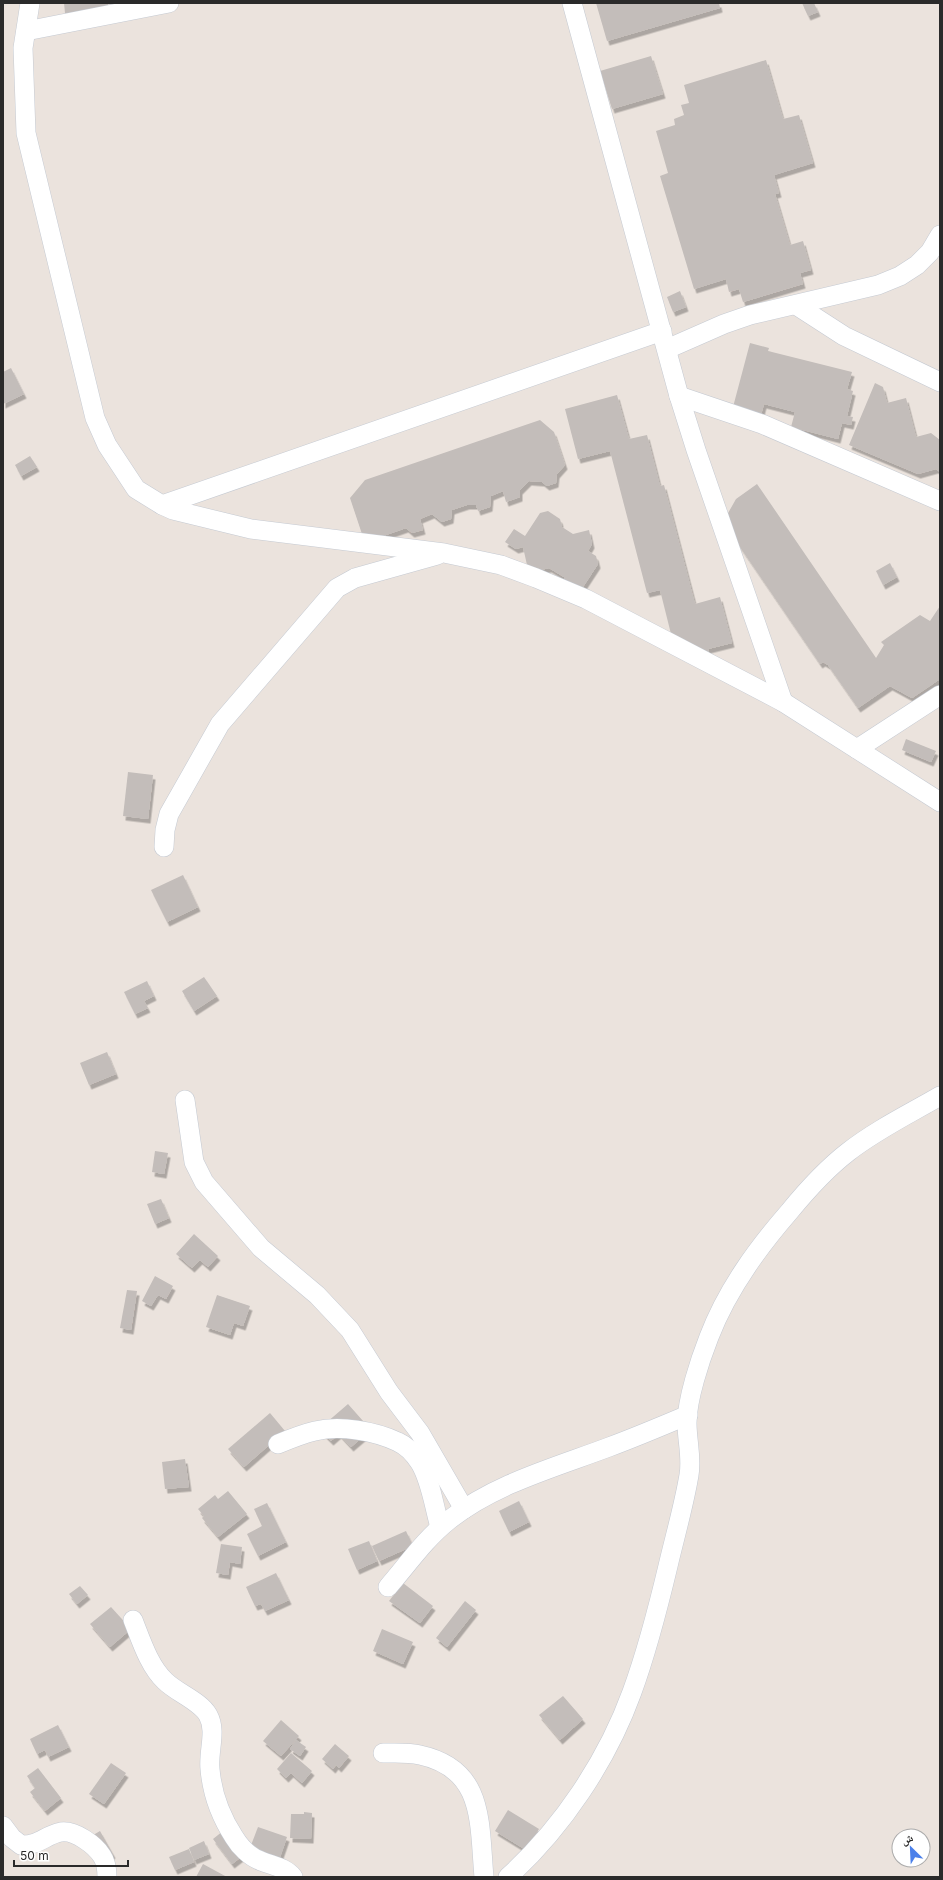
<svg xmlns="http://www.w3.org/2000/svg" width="943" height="1880" viewBox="0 0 943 1880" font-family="Inter,'Noto Naskh Arabic',sans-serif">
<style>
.building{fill:#c3bdba;filter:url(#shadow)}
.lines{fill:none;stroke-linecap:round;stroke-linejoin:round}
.minor-casing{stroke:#c5cad2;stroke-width:20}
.minor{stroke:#fff;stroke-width:19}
</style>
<defs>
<filter id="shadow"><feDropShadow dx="2.5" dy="4.5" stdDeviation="0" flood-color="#0004"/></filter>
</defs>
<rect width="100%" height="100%" fill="#ebe3dd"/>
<g class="building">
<polygon points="64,3 108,3 109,18 66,23"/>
<polygon points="596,3 719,3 720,8 607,41"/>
<polygon points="802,3 814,3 818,12 808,16"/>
<polygon points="651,56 663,94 612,109 600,71"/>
<polygon points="766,60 783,119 799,115 813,163 774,175 779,193 775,194 790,245 803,241 811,270 800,273 803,284 743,302 739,289 729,292 726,279 694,289 660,176 668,173 656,131 675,125 674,119 684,115 681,105 689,103 684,85"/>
<polygon points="680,291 686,307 673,312 667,297"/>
<polygon points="750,343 769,348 768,351 852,372 847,389 853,391 847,416 853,417 851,425 842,423 838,439 791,427 795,412 764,404 761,415 733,407"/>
<polygon points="11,368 24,394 3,404 3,372"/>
<polygon points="875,383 883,387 887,403 906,398 916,437 931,433 940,440 940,472 936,469 918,474 849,445"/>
<polygon points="617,395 629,439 647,435 660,486 664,485 695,604 720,597 732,643 708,649 710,658 671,634 660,590 647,593 610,451 578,459 565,409"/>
<polygon points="540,420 554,432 565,465 557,474 556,483 547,486 542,482 529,481 520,490 520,497 506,502 503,491 491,496 490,507 478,511 476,505 467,505 452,510 451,519 442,522 432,514 420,519 423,530 412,533 406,528 383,536 382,545 364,540 350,498 365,480"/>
<polygon points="30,456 37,467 21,476 15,465"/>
<polygon points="757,484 876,658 884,645 881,642 920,615 930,621 940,606 940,679 912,698 890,686 858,708 828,665 823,662 820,664 723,522 736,499"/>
<polygon points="548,511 560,519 562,527 573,534 589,530 592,544 588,551 596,556 598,564 581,590 567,589 564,577 549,568 537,571 527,565 523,547 516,549 505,542 514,529 525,536 540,513"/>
<polygon points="890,563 897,577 883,585 876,571"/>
<polygon points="906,739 936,751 931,762 902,750"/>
<polygon points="128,772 153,775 148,819 123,816"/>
<polygon points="183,875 198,907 167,922 151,890"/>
<polygon points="204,977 217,996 194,1011 182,991"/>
<polygon points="147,981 154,996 144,1001 148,1008 135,1014 124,992"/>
<polygon points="107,1052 116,1074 89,1085 80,1063"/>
<polygon points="155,1151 168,1153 164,1174 152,1172"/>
<polygon points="161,1199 169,1218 155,1224 147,1204"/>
<polygon points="194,1234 218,1256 208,1267 200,1260 192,1268 176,1254"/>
<polygon points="155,1276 173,1286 166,1299 158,1295 151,1306 142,1301"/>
<polygon points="127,1290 137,1291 131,1330 120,1328"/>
<polygon points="217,1295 250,1306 243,1326 234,1323 230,1335 206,1327"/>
<polygon points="348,1404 371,1430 351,1447 339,1434 331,1441 319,1429"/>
<polygon points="270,1413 285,1431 244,1467 228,1449"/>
<polygon points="185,1459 189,1487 165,1489 162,1462"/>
<polygon points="228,1491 247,1514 218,1537 202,1518 204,1516 198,1509 215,1495 218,1499"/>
<polygon points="519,1501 529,1522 509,1532 499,1511"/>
<polygon points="267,1503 286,1542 258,1556 247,1534 262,1526 254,1509"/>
<polygon points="406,1531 413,1546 379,1561 372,1546"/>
<polygon points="369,1541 377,1561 357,1570 348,1549"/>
<polygon points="221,1544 242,1547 240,1564 230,1562 228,1575 216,1573"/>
<polygon points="276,1573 289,1600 265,1611 261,1604 255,1606 246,1587"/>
<polygon points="403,1583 433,1606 420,1623 389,1601"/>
<polygon points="80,1586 88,1595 77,1604 69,1594"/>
<polygon points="465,1601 476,1610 447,1647 436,1638"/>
<polygon points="111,1607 131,1629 110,1647 90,1624"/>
<polygon points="382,1629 413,1642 403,1664 373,1651"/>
<polygon points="563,1696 583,1719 560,1740 539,1715"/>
<polygon points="281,1720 299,1736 281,1756 263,1741"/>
<polygon points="58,1725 69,1747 48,1757 45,1750 37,1754 30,1739"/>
<polygon points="296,1740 306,1747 300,1756 290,1749"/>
<polygon points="335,1744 349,1756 339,1768 336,1765 333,1769 322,1759"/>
<polygon points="291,1753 312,1771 302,1783 291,1773 286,1778 277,1769"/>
<polygon points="111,1763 126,1773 104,1804 89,1794"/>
<polygon points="38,1768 61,1798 45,1811 30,1792 35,1788 27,1776"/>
<polygon points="508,1810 539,1829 526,1850 495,1831"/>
<polygon points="304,1812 312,1813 311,1839 290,1838 291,1814 304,1814"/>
<polygon points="233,1823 245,1854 232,1864 213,1839"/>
<polygon points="258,1827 287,1837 278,1863 248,1853"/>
<polygon points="100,1831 113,1854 106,1858 83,1841"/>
<polygon points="204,1841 209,1854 194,1860 189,1848"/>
<polygon points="189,1849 194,1862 175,1870 169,1857"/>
<polygon points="203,1864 227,1877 196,1877"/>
</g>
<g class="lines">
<g class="minor-casing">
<g id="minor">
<polyline points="30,3 23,48 26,133 95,418 107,445 136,489 162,505 173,510 251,529 444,553 501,565 536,578 586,599 783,702 940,802"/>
<polyline points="572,3 679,396 696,450 783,702"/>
<polyline points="26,31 169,3"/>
<polyline points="796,305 844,336 940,382"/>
<polyline points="667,349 724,324 750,315 878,285 900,276 917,265 930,252 940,235"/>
<polyline points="679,396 762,424 940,501"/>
<polyline points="162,505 662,331"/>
<polyline points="857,749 940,695"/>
<polyline points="164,847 165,830 169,814 220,724 337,588 355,578 437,555"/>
<polyline points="185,1100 194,1162 204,1182 261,1248 317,1295 350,1330 389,1392 420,1433 464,1509"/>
<path d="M278 1444C290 1439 302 1434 315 1431 340 1425 375 1431 398 1442 407 1446 415 1455 420 1463 431 1481 434 1507 440 1527"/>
<path d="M388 1587C408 1564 425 1539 449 1520 494 1484 556 1467 609 1447 636 1437 662 1426 688 1415"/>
<path d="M133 1620C141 1640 149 1666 165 1681 177 1693 200 1701 208 1715 217 1731 208 1751 210 1769 212 1793 221 1817 234 1837 240 1847 250 1857 261 1861 273 1866 285 1867 293 1877"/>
<path d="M383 1753C395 1753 408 1752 420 1755 485 1769 479 1823 484 1877"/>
<path d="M3 1826 12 1838 21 1845C39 1846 45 1835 61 1832 75 1830 95 1845 102 1856 106 1862 107 1870 107 1877"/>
<path d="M508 1877C562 1828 607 1761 632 1692 647 1651 658 1608 668 1566 675 1536 684 1505 689 1475 692 1457 687 1441 687 1423 687 1399 700 1360 709 1337 727 1290 756 1250 789 1212 807 1190 826 1169 848 1152 876 1130 909 1114 940 1096"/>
</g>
</g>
<use href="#minor" class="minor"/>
</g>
<rect width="943" height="1880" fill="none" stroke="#2a2a2a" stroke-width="8"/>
<g transform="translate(911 1848) rotate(336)"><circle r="19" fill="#ffffff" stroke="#aaaaaa"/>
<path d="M0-3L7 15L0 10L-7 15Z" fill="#4b80ea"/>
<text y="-6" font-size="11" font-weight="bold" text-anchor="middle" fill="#2a2a2a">ش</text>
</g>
<path d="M14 1860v6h114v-6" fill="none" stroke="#2a2a2a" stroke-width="2"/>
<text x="20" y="1860" font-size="12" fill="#2a2a2a" stroke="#ffffff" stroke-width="3" paint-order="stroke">50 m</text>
</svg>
